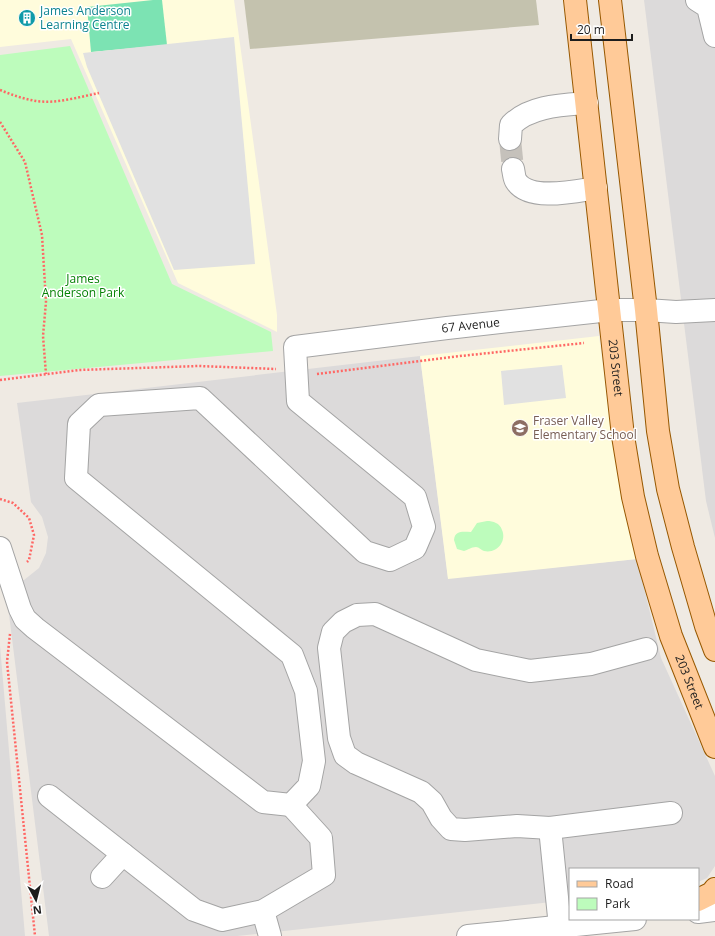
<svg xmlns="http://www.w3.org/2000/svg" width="715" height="936" viewBox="0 0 715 936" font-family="'Open Sans',sans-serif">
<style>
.residential{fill:#dcdada}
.education{fill:#fffcdc}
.construction{fill:#c4c2ae}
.park{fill:#bdfcbc}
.pitch{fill:#7ce3b3}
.parking{fill:#e1e1e1}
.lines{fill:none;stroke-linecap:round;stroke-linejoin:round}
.minor-tunnel{stroke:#c5c1bb;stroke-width:22;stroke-dasharray:22 11;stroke-linecap:butt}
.minor-casing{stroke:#a4a4a4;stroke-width:24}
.major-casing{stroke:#975800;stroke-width:24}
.path{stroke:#ff6764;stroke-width:2.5;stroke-dasharray:2 2;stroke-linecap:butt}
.minor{stroke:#fff;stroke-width:22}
.major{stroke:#ffca98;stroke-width:22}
.labels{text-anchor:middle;stroke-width:3;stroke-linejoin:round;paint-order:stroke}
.culture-label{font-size:12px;fill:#0d838f;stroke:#fff;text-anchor:start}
.park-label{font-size:12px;fill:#058205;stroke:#fff}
.street-label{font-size:12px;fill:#1d1d1d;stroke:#fff}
.education-label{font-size:12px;fill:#785e54;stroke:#fff;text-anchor:start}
</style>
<rect width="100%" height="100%" fill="#efeae3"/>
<g class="residential">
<polygon points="644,0 715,0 715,538 706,501"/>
<polygon points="420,356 448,578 637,559 661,658 715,776 715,866 707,878 698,882 698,869 570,869 570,900 237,936 49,936 5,582 24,580 39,568 46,553 48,537 42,517 31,502 17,403"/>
<polygon points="0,646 25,936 0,936"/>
</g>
<g class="education">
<polygon points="0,0 234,0 277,315 277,332 178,283 71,39 0,47"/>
<polygon points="599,336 617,473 637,559 448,579 420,356"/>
</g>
<polygon class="construction" points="244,0 536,0 539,25 250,49"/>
<g class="park">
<polygon points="70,46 172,284 271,332 273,351 0,376 0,55"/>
<path d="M487 521C493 521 500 523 502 530 507 541 497 554 484 551 481 550 479 547 476 547 471 547 468 550 464 551L457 549 454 540C455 530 463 532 471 532L477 523Z"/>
</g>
<polygon class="pitch" points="153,0 162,0 167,45 91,52 87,7"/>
<g class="parking">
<polygon points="234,37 255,264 174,270 87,67 83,53"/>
<polygon points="562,365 566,398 504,405 501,371"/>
</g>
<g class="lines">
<polyline class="minor-tunnel" points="510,139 513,169"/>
<g class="minor-casing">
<g id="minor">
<polyline points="697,0 708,7 715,36"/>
<path d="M510 139 511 125C530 106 561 105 587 103"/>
<path d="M513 169C514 173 514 178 516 181 529 202 576 191 596 188"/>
<path id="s1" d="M0 548 20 609 25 619 35 628 263 802 291 805 309 786 314 761 306 691 292 655 76 478 79 424 99 405 200 398 365 552 390 560 415 548 424 527 415 497 298 401 295 347 447 328 610 310H646L676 312 715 310"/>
<polyline points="646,649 591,664 530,671 476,660 375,614 357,615 343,622 333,632 329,648 339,738 345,755 356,763 421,792 432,802 441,818 451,829 465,830 517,826 550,828 671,813"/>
<polyline points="49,796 194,910 222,920 263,911 324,875 321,838 291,805"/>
<polyline points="550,828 560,927"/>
<polyline points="102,877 123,854"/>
<polyline points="263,911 270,936"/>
<polyline points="698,912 715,910"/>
<polyline points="468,936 635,919"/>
</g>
</g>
<g class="major-casing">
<g id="major">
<path id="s2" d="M575 0 623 436 633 497 647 556 671 636 715 747"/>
<polyline points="610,0 646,310 658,431 668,489 683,547 706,626 715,650"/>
<polyline points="698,900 712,893 715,889"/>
</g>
</g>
<g class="path">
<path d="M0 90C12 95 24 99 36 101 56 104 79 97 99 93"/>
<polyline points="0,122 25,162 42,235 46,302 43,336 46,374"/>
<polyline points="317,374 451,357 584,343"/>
<polyline points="0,380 79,370 199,366 276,369"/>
<polyline points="0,499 13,503 29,518 34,535 29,560 27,562"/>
<polyline points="10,634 7,662 35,936"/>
</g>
<use href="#minor" class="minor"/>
<use href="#major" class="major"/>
</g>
<defs>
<g id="building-disc" transform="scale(0.9)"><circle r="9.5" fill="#0f9aa8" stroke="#fff"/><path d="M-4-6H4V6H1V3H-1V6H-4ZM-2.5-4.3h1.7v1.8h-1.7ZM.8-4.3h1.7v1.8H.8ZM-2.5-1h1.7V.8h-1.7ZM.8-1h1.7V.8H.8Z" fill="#fff"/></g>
<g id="school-disc" transform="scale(0.9)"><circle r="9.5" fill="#8d6e63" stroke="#fff"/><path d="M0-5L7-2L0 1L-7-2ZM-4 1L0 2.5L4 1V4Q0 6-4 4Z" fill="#fff"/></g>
</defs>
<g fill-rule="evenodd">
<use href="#building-disc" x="27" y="18"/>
<use href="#school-disc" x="520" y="428"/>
</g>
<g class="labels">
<g class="culture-label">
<text x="40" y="15">James Anderson<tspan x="40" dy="14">Learning Centre</tspan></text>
</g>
<g class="park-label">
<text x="83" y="283">James<tspan x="83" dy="14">Anderson Park</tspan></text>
</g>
<g class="street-label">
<text dy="4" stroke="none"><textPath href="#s1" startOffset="1743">67 Avenue</textPath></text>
<text dy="4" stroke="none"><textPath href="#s2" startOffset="370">203 Street</textPath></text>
<text dy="4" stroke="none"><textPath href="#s2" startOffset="694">203 Street</textPath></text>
</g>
<g class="education-label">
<text x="533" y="425">Fraser Valley<tspan x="533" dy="14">Elementary School</tspan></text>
</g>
</g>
<rect x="569" y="868" width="130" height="52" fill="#ffffff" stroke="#a5a5a5"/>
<rect x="577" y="881" width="20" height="6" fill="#ffca98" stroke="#a5a5a5"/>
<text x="605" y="888" font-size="12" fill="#1d1d1d">Road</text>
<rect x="577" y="898" width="20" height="12" fill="#bdfcbc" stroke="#a5a5a5"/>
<text x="605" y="908" font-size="12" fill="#1d1d1d">Park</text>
<g transform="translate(36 900) rotate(173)" stroke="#ffffff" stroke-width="3" paint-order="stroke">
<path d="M0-3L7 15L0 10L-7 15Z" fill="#1d1d1d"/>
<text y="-6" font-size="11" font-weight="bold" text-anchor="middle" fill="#1d1d1d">N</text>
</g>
<path d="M571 34v6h61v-6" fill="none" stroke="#1d1d1d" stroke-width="2"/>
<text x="577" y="34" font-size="12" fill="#1d1d1d" stroke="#ffffff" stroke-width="3" paint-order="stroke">20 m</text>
</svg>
